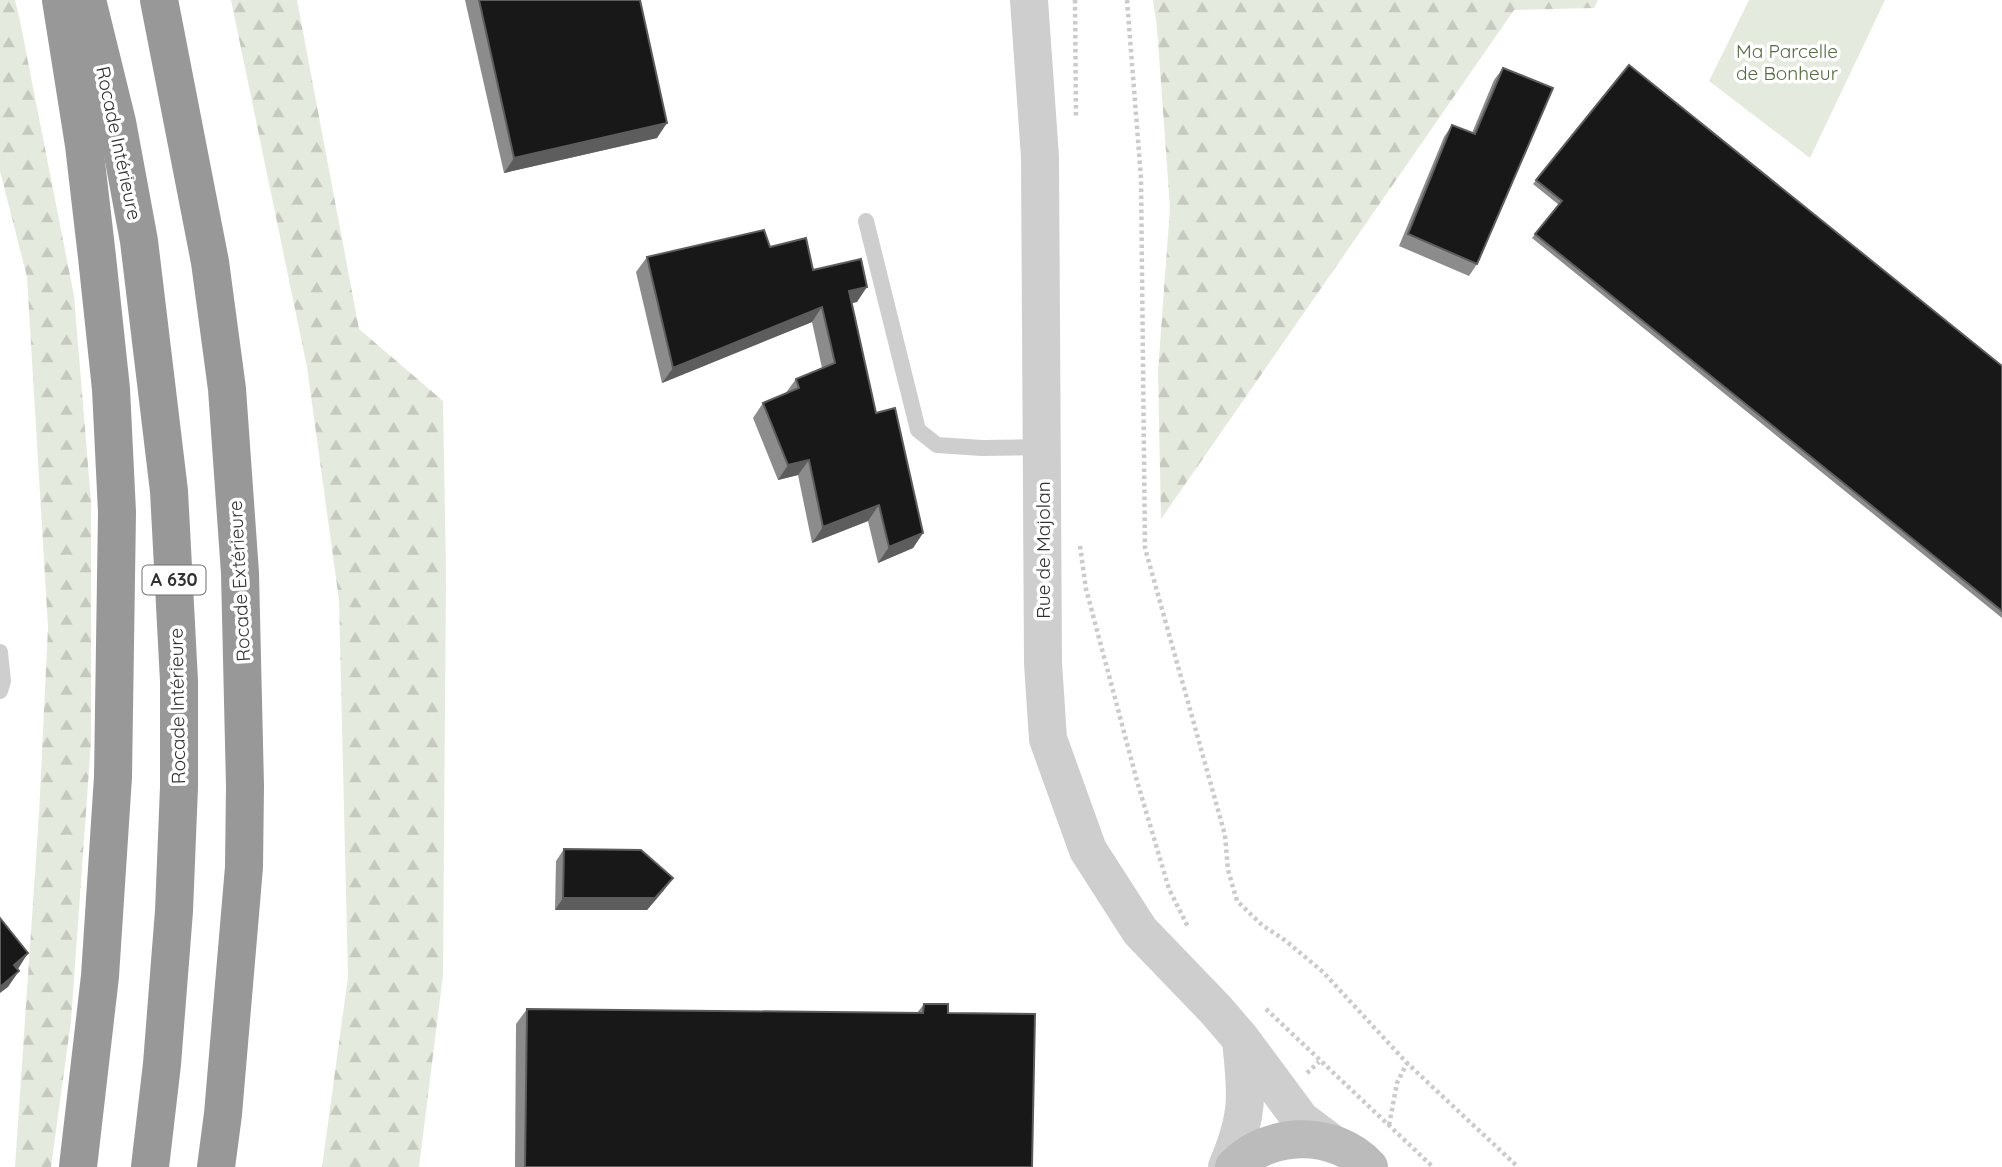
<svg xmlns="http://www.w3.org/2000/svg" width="2002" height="1167" viewBox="0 0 2002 1167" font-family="Quicksand,sans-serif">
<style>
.forest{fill:url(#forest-firs)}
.garden{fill:#e5eade}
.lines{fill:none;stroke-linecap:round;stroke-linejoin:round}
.path{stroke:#cbcbcb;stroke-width:4.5;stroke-dasharray:3.5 3.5;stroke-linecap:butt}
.service{stroke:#cecece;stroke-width:16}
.tertiary{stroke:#cecece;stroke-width:38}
.secondary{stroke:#bbb;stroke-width:38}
.motorway{stroke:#989898;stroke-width:38}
.wall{fill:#8c8c8c}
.shaded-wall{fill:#5d5d5d}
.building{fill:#181818;stroke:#5d5d5d;stroke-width:2}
.labels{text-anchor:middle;stroke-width:7;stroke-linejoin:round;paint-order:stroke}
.shield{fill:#fff;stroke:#6f6f6f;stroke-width:2}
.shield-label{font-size:18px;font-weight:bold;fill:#313131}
.park-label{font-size:19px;fill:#566b41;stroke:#fff}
.street-label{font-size:19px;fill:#313131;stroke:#fff}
</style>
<defs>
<pattern id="forest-firs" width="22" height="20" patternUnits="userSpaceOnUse" patternTransform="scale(1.75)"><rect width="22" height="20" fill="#e5eade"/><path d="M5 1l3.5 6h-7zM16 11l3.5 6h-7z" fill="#c5c9bf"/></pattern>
</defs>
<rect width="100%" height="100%" fill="#fff"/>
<g class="forest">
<polygon points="0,0 15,0 20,21 74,296 91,501 91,742 71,1021 51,1167 15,1167 39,814 48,627 27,277 0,171"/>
<polygon points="231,0 297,0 359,329 443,401 446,575 443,975 419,1167 322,1167 348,977 339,600 307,367"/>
<polygon points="1153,0 1598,0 1594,8 1514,10 1161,519 1158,372 1170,208 1157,27"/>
</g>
<polygon class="garden" points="1749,0 1885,0 1810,158 1709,81"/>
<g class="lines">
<g class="path">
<polyline points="1075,0 1076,117"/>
<polyline points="1127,0 1141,178 1145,548 1225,835 1228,870 1237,901 1262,925 1286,941 1323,972 1407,1063 1518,1167"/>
<polyline points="1080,546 1086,589 1137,781 1169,889 1188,927"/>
<polyline points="1266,1009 1433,1167"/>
<polyline points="1307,1073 1319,1062"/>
<polyline points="1389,1125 1397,1083 1407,1063"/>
</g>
<g class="service">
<polyline points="866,221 918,430 937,445 982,448 1043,447"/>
<polyline points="0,652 3,681 0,691"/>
</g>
<g class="tertiary">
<polyline points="1029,0 1040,157 1043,663 1048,739 1088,850 1140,931 1216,1010 1241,1039 1301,1120 1333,1144"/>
<path d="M1227 1167C1249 1116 1247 1095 1241 1041"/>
</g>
<path class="secondary" d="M1234 1167C1269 1131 1334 1129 1369 1167"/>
<g class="motorway">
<polyline points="61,0 84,145 97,257 111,389 117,512 113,777 100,976 78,1167"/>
<polyline points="87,0 117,122 139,241 169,491 179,681 179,787 174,911 162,1064 150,1167"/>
<polyline points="159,0 210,262 227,389 240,573 245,786 244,867 223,1114 216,1167"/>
</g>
</g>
<g class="wall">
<polygon points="465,0 640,0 657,138 504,173"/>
<polygon points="1629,65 2002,366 2002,618 1532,238 1559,205 1533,184"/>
<polygon points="1503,68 1477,264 1469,276 1399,246 1444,137 1452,125 1472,133 1494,80"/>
<polygon points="770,247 813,270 857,302 851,303 876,413 923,533 913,548 878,563 868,521 812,543 798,475 778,480 753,418 763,403 785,394 796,379 822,368 812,322 662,383 636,272 647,257"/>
<polygon points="564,849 664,890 647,910 555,910 556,861"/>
<polygon points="924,1004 948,1013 1032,1167 515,1167 516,1024 527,1009 917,1013"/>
</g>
<g class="shaded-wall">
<polygon points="667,123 657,138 504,173 514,158"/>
<polygon points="867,287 857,302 838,306 849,291"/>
<polygon points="822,307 812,322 662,383 673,368"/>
<polygon points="809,460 798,475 778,480 788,465"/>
<polygon points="879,505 868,521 812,543 823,527"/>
<polygon points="923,533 913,548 878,563 889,547"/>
<polygon points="673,878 664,890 647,910 555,910 563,898"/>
<polygon points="28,953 18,969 14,965"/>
<polygon points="19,971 8,987 0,993 0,987"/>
</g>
<g class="building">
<polygon points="479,0 640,0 667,123 514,158"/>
<polygon points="1629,65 2002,366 2002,611 1535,234 1562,201 1536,180"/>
<polygon points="1503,68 1553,88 1477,264 1408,234 1452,125 1475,134"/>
<polygon points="764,230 770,247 806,238 813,270 861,259 867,287 849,291 876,413 895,408 923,533 889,547 879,505 823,527 809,460 788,465 763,403 799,388 796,379 835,363 822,307 673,368 647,257"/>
<polygon points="564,849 641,850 673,878 655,898 563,898"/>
<polygon points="0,918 28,953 14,965 19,971 0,987"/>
<polygon points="924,1004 948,1004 948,1013 1035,1014 1032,1167 525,1167 527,1009 923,1013"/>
</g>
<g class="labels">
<rect class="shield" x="142.5" y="565.5" width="63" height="29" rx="5"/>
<g class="shield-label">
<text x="174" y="586">A 630</text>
</g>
<g class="park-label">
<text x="1787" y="58">Ma Parcelle<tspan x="1787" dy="22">de Bonheur</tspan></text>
</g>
<g class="street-label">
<text transform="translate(119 143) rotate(78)" y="7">Rocade Intérieure</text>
<text transform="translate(1043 550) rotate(-90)" y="7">Rue de Majolan</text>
<text transform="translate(239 581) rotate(-93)" y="7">Rocade Extérieure</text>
<text transform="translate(177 706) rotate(-91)" y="7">Rocade Intérieure</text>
</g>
</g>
</svg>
